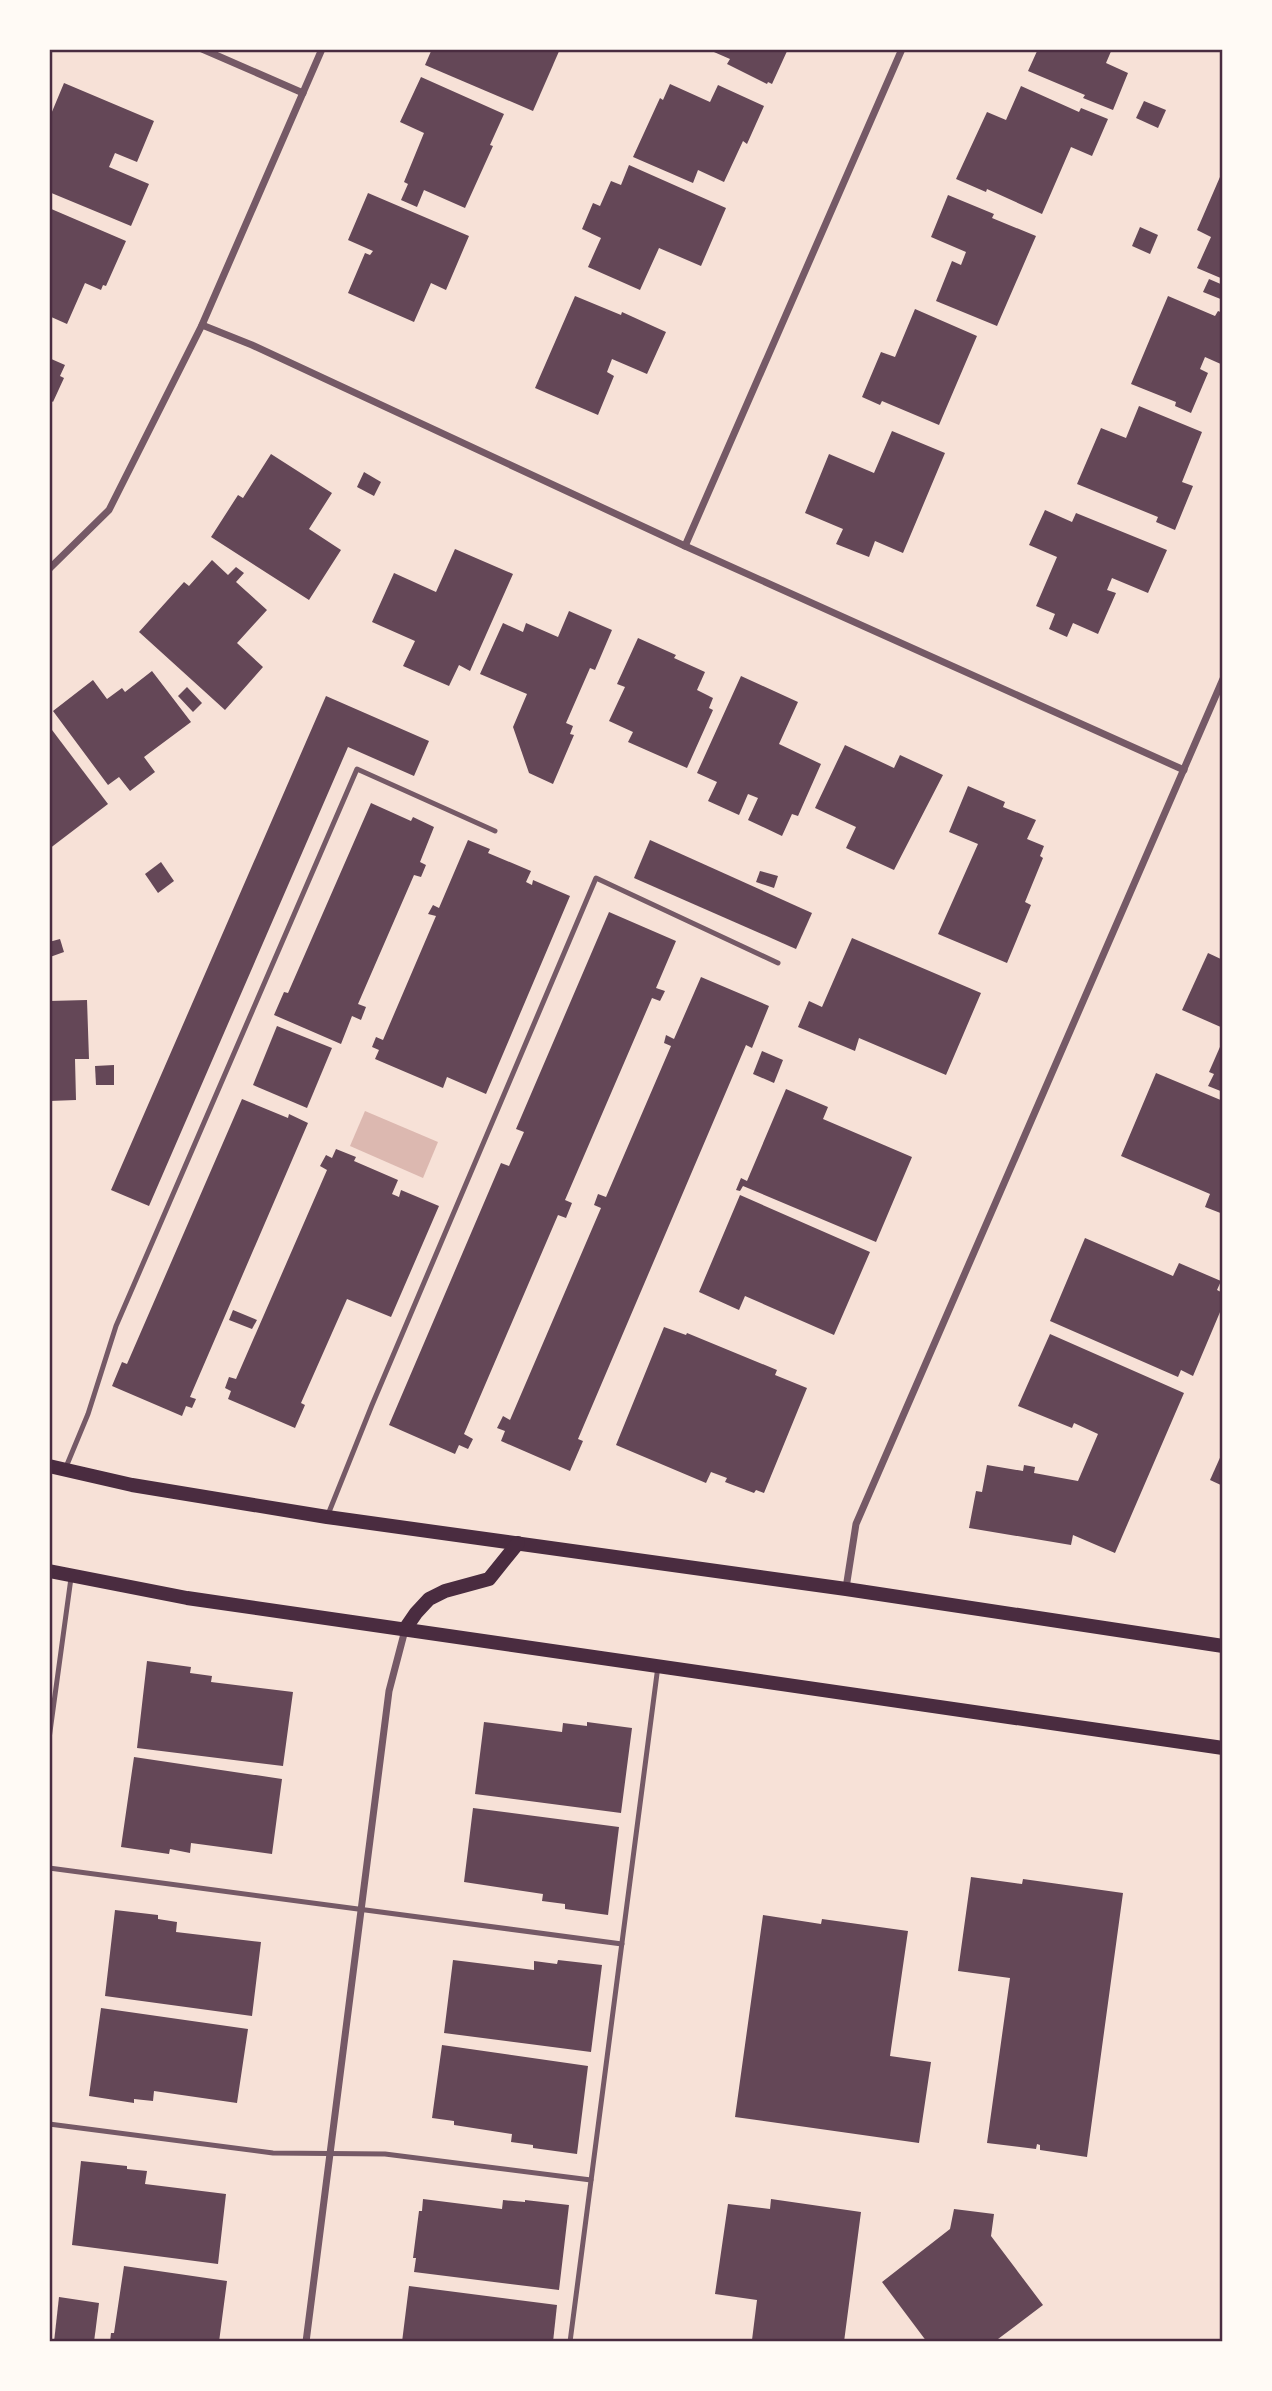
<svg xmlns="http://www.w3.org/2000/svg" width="1272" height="2391" viewBox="0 0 1272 2391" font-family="Manrope,sans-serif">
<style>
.water{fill:#dcb8b0}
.building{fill:#644757}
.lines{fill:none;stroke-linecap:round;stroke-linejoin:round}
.service{stroke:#755966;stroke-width:5}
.minor{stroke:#755966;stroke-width:7}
.secondary{stroke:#4a2c40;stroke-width:14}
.neatline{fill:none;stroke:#4a2c40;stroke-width:2.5}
</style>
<rect width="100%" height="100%" fill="#f7e1d7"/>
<polygon class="water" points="365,1111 438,1142 423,1178 350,1146"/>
<g class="building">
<polygon points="432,49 560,49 533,111 425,65"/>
<polygon points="707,49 788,49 772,84 768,82 767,84 727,64 730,59"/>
<polygon points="1038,49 1112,49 1106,63 1128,73 1113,110 1083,98 1085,95 1028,71"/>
<polygon points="421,77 504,114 490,145 493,146 465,208 424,190 417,207 401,200 408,184 404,182 424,133 400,122"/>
<polygon points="64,83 154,121 137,162 115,153 109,167 149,184 131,226 49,192 49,119"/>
<polygon points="670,84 710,102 718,85 764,106 747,144 743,141 724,182 698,170 693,183 633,157 660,98 663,100"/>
<polygon points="1021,86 1079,112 1081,108 1108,119 1092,156 1071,147 1042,214 987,189 986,192 956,179 987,112 1006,120"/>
<polygon points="1144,101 1166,110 1158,128 1136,118"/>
<polygon points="629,165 726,208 701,266 659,248 640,290 588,267 601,238 582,229 593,203 600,206 611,181 621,185"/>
<polygon points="1223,170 1223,279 1197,268 1211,237 1197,230"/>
<polygon points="368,193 469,236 446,290 431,283 414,322 348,293 365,253 370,255 373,251 348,240"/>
<polygon points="948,195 994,214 992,218 1036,236 997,326 936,301 952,261 961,265 966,252 931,237"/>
<polygon points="49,208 126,241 106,286 103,285 101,290 85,283 67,324 49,316"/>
<polygon points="1140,227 1158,235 1150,254 1132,246"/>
<polygon points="1209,279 1223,285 1223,300 1203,292"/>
<polygon points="575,296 621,315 622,312 666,332 647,374 612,359 607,372 614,376 598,415 535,388"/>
<polygon points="1168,296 1215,316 1218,311 1223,313 1223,365 1205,357 1200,369 1208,373 1191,413 1175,406 1176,402 1131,384"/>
<polygon points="915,309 977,336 939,425 882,401 880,405 862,397 881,352 895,357"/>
<polygon points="49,358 65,365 60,376 64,378 53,402 49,399"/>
<polygon points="1139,406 1202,432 1182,482 1193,486 1175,530 1156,522 1158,517 1077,484 1101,428 1126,438"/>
<polygon points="892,431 945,453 903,553 875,541 869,557 836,544 843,529 805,513 829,454 874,473"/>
<polygon points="271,454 332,493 309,529 341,550 309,600 211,537 238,495 243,498"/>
<polygon points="364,472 381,482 374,496 357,487"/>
<polygon points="1045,510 1072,522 1076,513 1167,550 1148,593 1112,578 1107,590 1116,593 1098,634 1073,623 1067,637 1049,629 1055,614 1036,606 1057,557 1029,545"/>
<polygon points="455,549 513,574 470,671 459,665 449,686 403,666 415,641 372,622 394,573 436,592"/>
<polygon points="212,560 228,575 236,567 244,573 236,582 267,610 237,643 263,667 225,710 139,632 184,582 189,586"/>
<polygon points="569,611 612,630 595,670 590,668 566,723 573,726 570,734 574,735 553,784 529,773 513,727 527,694 480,674 503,623 523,632 526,623 558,637"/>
<polygon points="638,638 676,655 674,658 705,672 697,690 713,698 709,708 713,710 687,768 628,742 633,732 609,721 625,687 617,684"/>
<polygon points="152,671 191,722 144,757 155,772 130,791 119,777 108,785 53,711 93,680 107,699 122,688 125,692"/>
<polygon points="741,676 798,702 779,744 821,764 798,816 792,814 782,836 748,820 758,798 748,794 739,815 708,801 717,782 697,773"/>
<polygon points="187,687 202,703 193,712 178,696"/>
<polygon points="326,696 429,741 414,776 348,747 149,1206 111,1190"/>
<polygon points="49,726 108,804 49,849"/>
<polygon points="845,745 894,768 900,755 943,775 894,870 846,848 856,827 815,808"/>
<polygon points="968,786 1005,802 1003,807 1036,820 1027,839 1044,846 1040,856 1043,858 1025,902 1031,905 1007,963 938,934 978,844 949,832"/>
<polygon points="371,803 411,821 413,817 434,827 420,862 426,865 421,877 414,875 358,1004 366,1007 361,1020 352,1016 341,1044 274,1015 284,992 288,993"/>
<polygon points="468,840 490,849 488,853 531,871 526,882 532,885 533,880 570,896 486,1094 447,1077 443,1088 375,1059 379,1050 372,1047 376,1037 383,1040 436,916 428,914 433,905 439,908"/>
<polygon points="650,840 812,913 796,949 634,878"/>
<polygon points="161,862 174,881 158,893 145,874"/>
<polygon points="760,871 778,876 774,888 756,882"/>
<polygon points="609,912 676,941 656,988 665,991 660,1001 652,998 565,1200 572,1203 566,1218 558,1215 464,1434 473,1439 468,1449 459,1445 455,1454 389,1425 501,1163 509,1166 524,1132 516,1129"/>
<polygon points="852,938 981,993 946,1075 859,1038 855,1051 798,1027 809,1001 822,1007"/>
<polygon points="60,939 64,952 50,957 49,942"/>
<polygon points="1208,953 1223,960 1223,1028 1182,1010"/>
<polygon points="701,977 769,1006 752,1048 746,1045 578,1439 583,1441 570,1471 501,1441 505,1431 497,1428 503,1416 510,1420 601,1208 594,1205 598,1194 606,1197 671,1046 664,1043 666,1035 674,1039"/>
<polygon points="87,1000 89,1059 75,1059 76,1100 49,1101 49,1001"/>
<polygon points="277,1026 332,1048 307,1108 253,1085"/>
<polygon points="1223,1040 1223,1092 1208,1086 1214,1074 1209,1072"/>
<polygon points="762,1051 783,1060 774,1083 753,1074"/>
<polygon points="114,1065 114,1085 96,1085 95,1066"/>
<polygon points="1156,1073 1223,1101 1223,1214 1205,1207 1210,1194 1121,1156"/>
<polygon points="786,1089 828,1107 823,1119 912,1157 876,1242 743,1186 740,1191 736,1190 741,1178 747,1181"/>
<polygon points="242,1099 288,1118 289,1114 308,1123 190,1397 196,1399 192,1408 186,1406 182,1416 112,1386 122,1362 127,1364"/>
<polygon points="336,1149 356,1157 354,1161 398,1180 392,1194 399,1197 401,1190 439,1206 391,1317 347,1299 301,1403 305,1405 295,1428 228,1399 231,1391 225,1388 229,1377 236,1379 327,1170 320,1166 326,1155 332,1158"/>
<polygon points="740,1195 870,1252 834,1335 745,1296 739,1310 699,1292"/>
<polygon points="1085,1238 1173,1276 1179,1263 1221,1281 1217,1290 1223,1293 1223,1305 1193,1376 1181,1370 1178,1377 1050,1321"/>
<polygon points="233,1310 257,1320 252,1329 229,1320"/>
<polygon points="664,1327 686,1335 687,1333 777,1370 775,1375 807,1388 764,1493 756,1490 754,1493 725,1482 727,1478 711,1472 706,1483 616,1445"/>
<polygon points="1050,1334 1184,1393 1115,1553 1073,1535 1071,1545 969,1528 976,1491 982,1492 987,1465 1023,1471 1024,1465 1035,1467 1034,1473 1078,1481 1098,1434 1074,1423 1072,1428 1018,1406"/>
<polygon points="1223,1451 1223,1486 1210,1480"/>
<polygon points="147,1661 191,1667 190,1673 212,1676 211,1682 293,1692 283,1766 137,1748"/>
<polygon points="484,1722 562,1732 563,1723 587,1726 587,1722 632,1728 621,1813 475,1794"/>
<polygon points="134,1757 282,1779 272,1854 191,1843 190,1853 170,1849 169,1854 121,1847"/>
<polygon points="473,1808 619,1827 608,1915 565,1909 565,1904 542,1901 543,1894 464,1882"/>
<polygon points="971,1877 1022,1884 1023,1879 1123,1893 1087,2157 1040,2150 1040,2145 1037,2144 1036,2149 987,2143 1010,1978 958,1971"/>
<polygon points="115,1910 158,1915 158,1919 177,1922 176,1932 261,1942 252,2016 105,1996"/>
<polygon points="763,1915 821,1924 822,1919 908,1931 890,2056 931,2062 919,2143 735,2117"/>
<polygon points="453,1960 534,1970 534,1961 557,1964 558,1960 602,1965 591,2052 444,2033"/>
<polygon points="101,2008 248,2029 237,2103 154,2091 153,2101 134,2099 134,2103 89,2096"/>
<polygon points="442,2045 588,2066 577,2154 533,2148 533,2145 511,2142 512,2134 454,2125 454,2121 432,2118"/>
<polygon points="81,2161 127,2166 127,2169 147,2171 145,2184 226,2194 218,2264 72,2245"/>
<polygon points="423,2199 502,2209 503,2200 525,2202 525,2200 569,2205 559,2290 414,2272 416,2258 413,2258 419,2211 422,2211"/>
<polygon points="771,2199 861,2212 844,2342 752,2340 757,2300 715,2294 728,2204 770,2209"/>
<polygon points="954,2209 994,2214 991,2236 1043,2305 994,2342 927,2342 882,2282 950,2229"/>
<polygon points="124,2266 227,2281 219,2342 110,2342 111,2333 114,2333"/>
<polygon points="409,2286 557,2305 553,2342 402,2342"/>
<polygon points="59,2297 99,2303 94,2342 54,2342"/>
</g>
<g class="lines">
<g class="service">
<polyline points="66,1467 88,1414 116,1326 357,769 495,831"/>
<polyline points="327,1517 372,1405 596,878 778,963"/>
<polyline points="49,1739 71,1578"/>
<polyline points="49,1868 622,1944"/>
<polyline points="49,2124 273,2153 385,2154 591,2180"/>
<polyline points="570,2342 658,1666"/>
</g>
<g class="minor">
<polyline points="202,49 303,93"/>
<polyline points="202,325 252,345 685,546 1184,770"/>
<polyline points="685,546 902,49"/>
<polyline points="49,569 109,510 202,325 322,49"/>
<polyline points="846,1588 856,1524 1223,679"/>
<polyline points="306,2342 389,1691 405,1630"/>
</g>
<g class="secondary">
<polyline points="49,1466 132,1485 327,1517 846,1589 1223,1646"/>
<polyline points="49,1571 187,1598 1223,1748"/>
<polyline points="405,1629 416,1613 429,1599 445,1591 489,1579 518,1543"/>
</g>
</g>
<rect width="1272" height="2391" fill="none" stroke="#fffaf5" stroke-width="102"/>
<rect x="51" y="51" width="1170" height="2289" class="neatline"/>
</svg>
